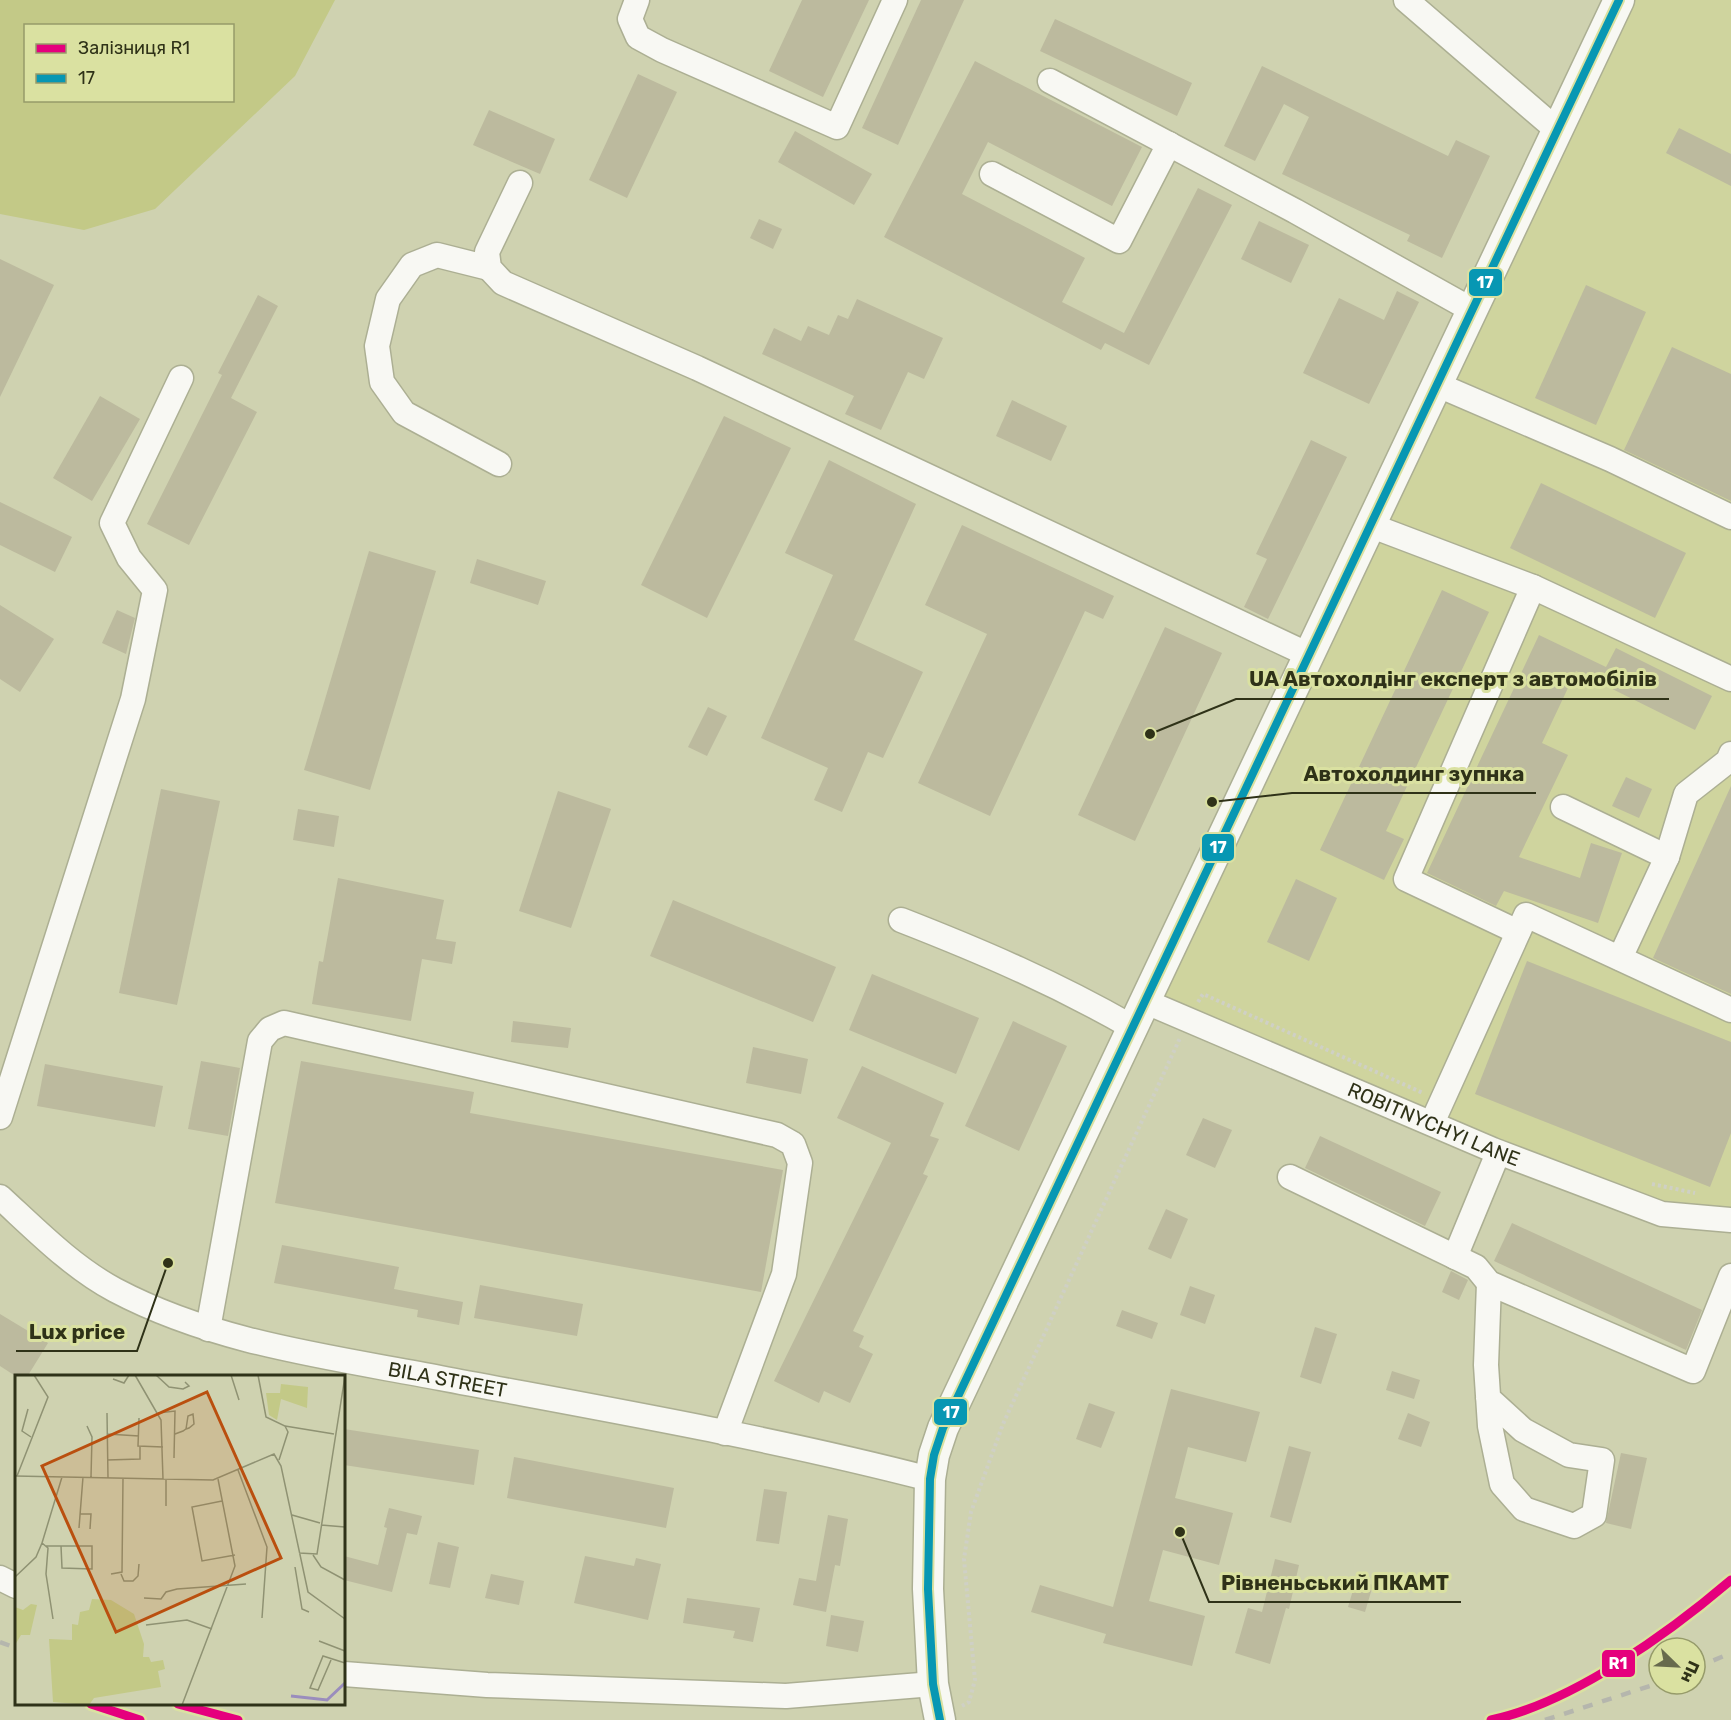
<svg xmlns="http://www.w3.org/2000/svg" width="1731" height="1720" viewBox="0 0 1731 1720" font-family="Rubik,sans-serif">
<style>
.built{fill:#cfd49e}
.green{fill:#c3c987;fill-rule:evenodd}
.building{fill:#bcba9e}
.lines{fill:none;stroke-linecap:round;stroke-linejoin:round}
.minor-casing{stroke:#acaf93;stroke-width:27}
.major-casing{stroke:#acaf93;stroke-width:33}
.path{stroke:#cfd0c5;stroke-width:4;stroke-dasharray:3 3;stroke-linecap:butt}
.minor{stroke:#f8f8f3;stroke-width:24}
.major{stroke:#f8f8f3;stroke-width:30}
.rail{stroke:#b5b6ad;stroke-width:4.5;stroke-dasharray:10 10;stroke-linecap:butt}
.bus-1-casing{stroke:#dae1a1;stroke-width:12}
.bus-1{stroke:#0797b3;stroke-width:8}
.rail-1-casing{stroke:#dae1a1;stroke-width:14}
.rail-1{stroke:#e5007d;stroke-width:9}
.labels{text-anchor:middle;stroke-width:6;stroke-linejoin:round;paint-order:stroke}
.street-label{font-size:20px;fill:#2f3218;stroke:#dae1a1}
.inset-river{fill:none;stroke:#9a8dbd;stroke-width:3}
.inset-road{fill:none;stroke:#8f9273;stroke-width:1.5}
.view{fill:#ba4f0f;fill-opacity:0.15;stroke:#ba4f0f;stroke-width:3}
.inset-edge{fill:none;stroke:#2f3218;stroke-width:3}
.leader{fill:none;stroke:#2f3218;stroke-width:2}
.callout-dot{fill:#2f3218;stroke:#dae1a1;stroke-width:2}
.callout-label{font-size:21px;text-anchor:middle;font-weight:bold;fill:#2f3218;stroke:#dae1a1;stroke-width:6;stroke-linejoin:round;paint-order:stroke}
.line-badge{stroke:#dae1a1;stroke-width:2}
.badge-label{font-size:16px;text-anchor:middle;font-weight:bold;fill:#fff}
</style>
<rect width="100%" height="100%" fill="#cfd2b0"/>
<polygon class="built" points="1619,0 1731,0 1731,1220 1662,1214 1144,1001"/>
<path class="green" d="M0 0H335L295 76 155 209 84 230 0 214ZM26 26H232V100H26Z"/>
<g class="building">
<polygon points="802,0 869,0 823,97 769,71"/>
<polygon points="921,0 964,0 898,145 862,128"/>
<polygon points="1055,19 1192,83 1177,116 1040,51"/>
<polygon points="975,61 1142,147 1112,206 988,142 962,194 1085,258 1062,302 1124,333 1198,188 1232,205 1149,365 1105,343 1101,350 884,237"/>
<polygon points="1262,66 1448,156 1456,140 1490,156 1442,258 1407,241 1410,235 1282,174 1309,117 1284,104 1255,161 1224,146"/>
<polygon points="638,74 677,92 627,198 589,180"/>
<polygon points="489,110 555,139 540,174 473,145"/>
<polygon points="1679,128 1731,154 1731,186 1666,153"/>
<polygon points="795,131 872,174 854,205 778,162"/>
<polygon points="759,219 782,229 773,249 750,238"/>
<polygon points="1259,221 1309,245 1291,283 1241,259"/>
<polygon points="0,259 54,285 0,397"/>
<polygon points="1586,285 1646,312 1596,425 1535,398"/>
<polygon points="1397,291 1419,302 1369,404 1303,373 1339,298 1384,320"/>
<polygon points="258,295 278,306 231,398 257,412 189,545 147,524 222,375 218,373"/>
<polygon points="857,299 943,338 924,379 908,372 881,430 845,414 854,396 762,354 774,328 801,341 808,326 829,335 838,315 848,319"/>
<polygon points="1672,347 1731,374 1731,501 1624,450"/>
<polygon points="100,396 140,419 92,501 53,478"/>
<polygon points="1012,400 1067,426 1051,461 996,436"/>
<polygon points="724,416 791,448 707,618 641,585"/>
<polygon points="1311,440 1347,457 1268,619 1244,607 1267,559 1256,554"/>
<polygon points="829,460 916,504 854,640 923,672 883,758 868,752 842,812 814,800 828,768 761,738 833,575 785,553"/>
<polygon points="1541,483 1686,553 1655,618 1510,548"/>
<polygon points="0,502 72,537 55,572 0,545"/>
<polygon points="962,525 1114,596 1103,619 1085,611 990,816 918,783 987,634 925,605"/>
<polygon points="369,551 436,571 370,790 304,770"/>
<polygon points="477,559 546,581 538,605 470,583"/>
<polygon points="1442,590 1489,612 1386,831 1404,839 1384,880 1320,850"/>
<polygon points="0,605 54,639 20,692 0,679"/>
<polygon points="117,610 135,618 126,654 102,643"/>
<polygon points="1165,627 1222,653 1135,841 1078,815"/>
<polygon points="1539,635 1606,667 1616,648 1712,696 1695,730 1576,671 1542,743 1568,755 1519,857 1580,878 1591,843 1622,853 1598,923 1504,891 1496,906 1427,873"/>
<polygon points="708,707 727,716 707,756 688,747"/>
<polygon points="1626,777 1652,789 1639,818 1612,806"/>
<polygon points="1731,786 1731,994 1653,958"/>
<polygon points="161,789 220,801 177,1005 119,993"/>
<polygon points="558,791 611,809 571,928 519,911"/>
<polygon points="298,809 339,816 334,847 293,840"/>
<polygon points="338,878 444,900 436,939 456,942 452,964 422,959 411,1021 312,1004 319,961 323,962"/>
<polygon points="1296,879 1337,898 1309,961 1267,942"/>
<polygon points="673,900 836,967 813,1022 650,956"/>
<polygon points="1527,961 1731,1042 1731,1133 1710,1187 1475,1094"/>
<polygon points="872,974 979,1018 956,1074 849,1030"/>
<polygon points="513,1021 571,1028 568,1048 511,1042"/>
<polygon points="1013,1021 1067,1046 1019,1151 965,1126"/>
<polygon points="753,1047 808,1059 801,1094 746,1083"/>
<polygon points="201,1061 240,1068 228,1136 188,1129"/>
<polygon points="301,1061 474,1092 470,1113 783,1170 761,1292 275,1203"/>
<polygon points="45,1064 163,1086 155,1127 37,1106"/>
<polygon points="862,1066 944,1103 930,1136 939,1139 923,1174 928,1176 853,1331 864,1336 859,1347 873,1354 850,1403 824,1391 819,1403 774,1381 891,1143 837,1118"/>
<polygon points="1203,1118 1232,1130 1215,1168 1186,1155"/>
<polygon points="1320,1136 1441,1192 1425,1226 1305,1168"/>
<polygon points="1166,1209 1188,1219 1171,1259 1148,1249"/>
<polygon points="1512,1223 1702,1310 1686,1350 1494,1261"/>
<polygon points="282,1245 399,1267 394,1289 463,1302 459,1325 417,1317 418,1310 274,1283"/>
<polygon points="1451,1271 1468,1280 1459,1300 1442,1292"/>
<polygon points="480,1285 583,1304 577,1336 474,1318"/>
<polygon points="1190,1286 1215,1295 1205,1324 1180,1315"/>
<polygon points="1122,1310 1158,1323 1152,1339 1116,1326"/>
<polygon points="0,1314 48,1343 27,1377 17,1377 0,1366"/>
<polygon points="1315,1327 1337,1334 1321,1384 1300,1377"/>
<polygon points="1392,1371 1420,1380 1414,1399 1386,1390"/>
<polygon points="1171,1389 1260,1412 1246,1462 1188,1447 1175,1498 1233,1513 1219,1565 1163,1550 1149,1601 1205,1616 1192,1666 1103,1643 1106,1634 1031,1612 1040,1585 1113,1607"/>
<polygon points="1089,1403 1115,1412 1101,1448 1076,1439"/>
<polygon points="1408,1413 1430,1422 1421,1447 1398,1439"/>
<polygon points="344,1429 479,1450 474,1485 344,1465"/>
<polygon points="1289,1446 1311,1452 1291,1523 1270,1517"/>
<polygon points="1621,1453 1647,1458 1631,1529 1606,1523"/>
<polygon points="514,1457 674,1488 666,1528 507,1498"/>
<polygon points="764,1489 787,1492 779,1544 756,1541"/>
<polygon points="389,1508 422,1516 417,1535 407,1533 392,1592 344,1580 344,1556 378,1565 387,1528 384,1527"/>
<polygon points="828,1515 848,1519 840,1566 835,1565 826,1612 793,1605 799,1578 816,1581"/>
<polygon points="438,1542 459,1547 450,1588 429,1584"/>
<polygon points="585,1556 634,1566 636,1558 661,1564 648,1620 574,1603"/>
<polygon points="1275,1559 1299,1565 1289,1609 1286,1608 1270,1664 1235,1653 1248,1608 1262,1612"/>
<polygon points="491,1574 524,1581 519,1605 485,1598"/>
<polygon points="1356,1580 1373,1585 1365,1612 1348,1607"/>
<polygon points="687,1598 760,1608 753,1642 733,1638 735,1631 683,1623"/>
<polygon points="831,1615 864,1621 858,1652 826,1646"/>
</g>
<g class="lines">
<g class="minor-casing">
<g id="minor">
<polyline points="637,0 630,19 638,37 662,50 837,127 895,0"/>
<polyline points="1406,0 1557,130"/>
<polyline points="1050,81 1295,211 1472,310"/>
<polyline points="992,174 1119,241 1169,144"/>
<polyline points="520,183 487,252 489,268 503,283 697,368 1309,655"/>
<polyline points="489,268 437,255 412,265 388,299 377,346 382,382 404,413 499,464"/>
<polyline points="1438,385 1610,459 1731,517"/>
<polyline points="1372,526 1533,587 1731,679"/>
<polyline points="1563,807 1667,857"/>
<path d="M901 920C983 952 1055 983 1132 1027"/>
<polyline points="1518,932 1406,879 1533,587"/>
<polyline points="1620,958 1667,857 1686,794 1728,761 1731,754"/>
<path id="s1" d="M1144 1001 1493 1150 1662 1214 1731 1220"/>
<polyline points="0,1117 133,699 155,590 129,558 112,523 181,378"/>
<polyline points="1432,1123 1526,915 1731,1010"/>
<polyline points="1290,1177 1476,1267 1489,1283 1693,1371 1731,1276"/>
<path id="s2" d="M0 1197C36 1230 72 1267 115 1290 215 1343 330 1357 440 1378 604 1409 768 1437 930 1479"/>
<polyline points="1455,1257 1498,1153"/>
<polyline points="208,1329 260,1041 270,1029 284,1023 777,1135 793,1144 800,1163 784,1274 725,1433"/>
<polyline points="1488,1398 1523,1430 1569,1455 1602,1460 1594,1515 1574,1526 1524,1509 1502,1484 1490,1426 1486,1365 1489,1283"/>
<polyline points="0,1578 16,1586"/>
<polyline points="344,1674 487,1685 786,1696 933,1684"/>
</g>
</g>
<g class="major-casing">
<polyline id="major" points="940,1720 933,1684 928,1589 930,1479 934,1455 943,1428 1619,0"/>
</g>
<g class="path">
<polyline points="1198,1002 1203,994 1423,1093"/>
<polyline points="1652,1184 1695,1193"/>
<polyline points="962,1706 969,1702 975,1680 964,1559 971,1512 1003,1424 1180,1038"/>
</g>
<use href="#minor" class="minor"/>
<use href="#major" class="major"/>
<g class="rail">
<polyline points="0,1642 16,1648"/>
<polyline points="1695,1668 1731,1653"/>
<polyline points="178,1704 238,1720"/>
<path d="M1491 1720C1572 1703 1669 1633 1731 1580"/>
<polyline points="1545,1720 1659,1683"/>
</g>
<g class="bus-1-casing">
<polyline id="bus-1" points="940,1720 933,1684 928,1589 930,1479 934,1455 943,1428 1619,0"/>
</g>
<use href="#bus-1" class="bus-1"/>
<g class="rail-1-casing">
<g id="rail-1">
<polyline points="91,1704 140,1720"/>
<polyline points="178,1704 238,1720"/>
<path d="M1491 1720C1572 1703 1669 1633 1731 1580"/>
</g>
</g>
<use href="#rail-1" class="rail-1"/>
</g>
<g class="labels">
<g class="street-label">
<text dy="7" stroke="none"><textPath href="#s1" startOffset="315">ROBITNYCHYI LANE</textPath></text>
<text dy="7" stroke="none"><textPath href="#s2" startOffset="494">BILA STREET</textPath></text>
</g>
</g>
<g transform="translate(15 1375)">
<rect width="330" height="330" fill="#cfd2b0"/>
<path d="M266 9 293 12 292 33 266 24 262 45 254 40 251 18H265ZM77 224 96 225 119 239 129 269 128 282H134L136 287 148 285 150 294 143 296 146 312 79 323 74 330 38 327 34 264 57 265V249L63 250 65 237 74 235ZM16 229 22 230 15 260H6L0 270V232L8 235Z" fill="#c3c987"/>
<path class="inset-river" d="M276 321 312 325 330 308"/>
<path class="inset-road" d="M120 0 146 45 148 104M141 0 154 12 168 14 174 11 170 7M216 0 224 25M243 0 251 42 270 51 273 57 264 85M98 4 109 8 114 0M13 34 7 56 16 62M92 38 93 103M143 38 160 36 159 83M124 43 123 71 148 72M72 51 77 62 76 102M270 51 319 59M92 59 124 61M160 59 168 56 171 54 174 53 179 49 178 39 173 41 171 54M92 85 125 84V71M223 95 252 172 247 243M0 101 198 105 259 79 266 91 293 217 330 244M2 101 33 22 19 0M207 126 177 132 187 186 220 180M151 131V104M65 139H76L75 154M277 140 305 148M306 150 330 152M64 153 68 102M31 171H77V194L47 193 46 171M284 178 302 179 330 1M298 180 306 192 330 205M280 192 287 234 294 237M96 199 107 197 108 103M106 199 109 206H118L123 201 124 189M0 202 21 182 27 168M129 223 146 224 151 217 162 214 231 209M38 244 31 199 33 173 27 168 47 102M131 250 172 245 197 254M304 266 330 276M316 285 303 315 295 313 308 281 330 288M167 330 220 191 203 104"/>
<path class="view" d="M192 17 266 183 101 257 27 91Z"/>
<rect width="330" height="330" class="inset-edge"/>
</g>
<path class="leader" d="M1150 734L1236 699H1669M1212 802L1292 793H1536M168 1263L137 1351H16M1180 1532L1209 1602H1461"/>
<g class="callout-dot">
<circle cx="1150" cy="734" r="6"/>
<circle cx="1212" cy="802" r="6"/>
<circle cx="168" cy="1263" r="6"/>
<circle cx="1180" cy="1532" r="6"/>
</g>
<g class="callout-label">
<text x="1453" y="686">UA Автохолдінг експерт з автомобілів</text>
<text x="1414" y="781">Автохолдинг зупнка</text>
<text x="77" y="1339">Lux price</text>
<text x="1335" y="1590">Рівненьський ПКАМТ</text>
</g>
<g class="line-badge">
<rect x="1468" y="268" width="35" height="29" rx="6" fill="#0797b3"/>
<rect x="1201" y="833" width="34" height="29" rx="6" fill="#0797b3"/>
<rect x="933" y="1398" width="35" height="28" rx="6" fill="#0797b3"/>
<rect x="1601" y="1649" width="35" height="29" rx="6" fill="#e5007d"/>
</g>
<g class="badge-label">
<text x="1485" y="288">17</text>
<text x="1218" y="853">17</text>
<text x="951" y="1418">17</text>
<text x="1618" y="1669">R1</text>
</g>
<rect x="24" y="24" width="210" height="78" fill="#dae1a1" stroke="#969b6a" stroke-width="1.5"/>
<rect x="36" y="44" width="30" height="9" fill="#e5007d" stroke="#969b6a" stroke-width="1.5"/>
<text x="78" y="54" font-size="18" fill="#2f3218">Залізниця R1</text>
<rect x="36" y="74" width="30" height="9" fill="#0797b3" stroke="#969b6a" stroke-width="1.5"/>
<text x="78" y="84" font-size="18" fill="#2f3218">17</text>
<g transform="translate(1677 1666) rotate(114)"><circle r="28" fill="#dae1a1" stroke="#969b6a" stroke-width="1.5"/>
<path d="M0-4.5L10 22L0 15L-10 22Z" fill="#676a4d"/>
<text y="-9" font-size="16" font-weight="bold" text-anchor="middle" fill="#2f3218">Пн</text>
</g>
</svg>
